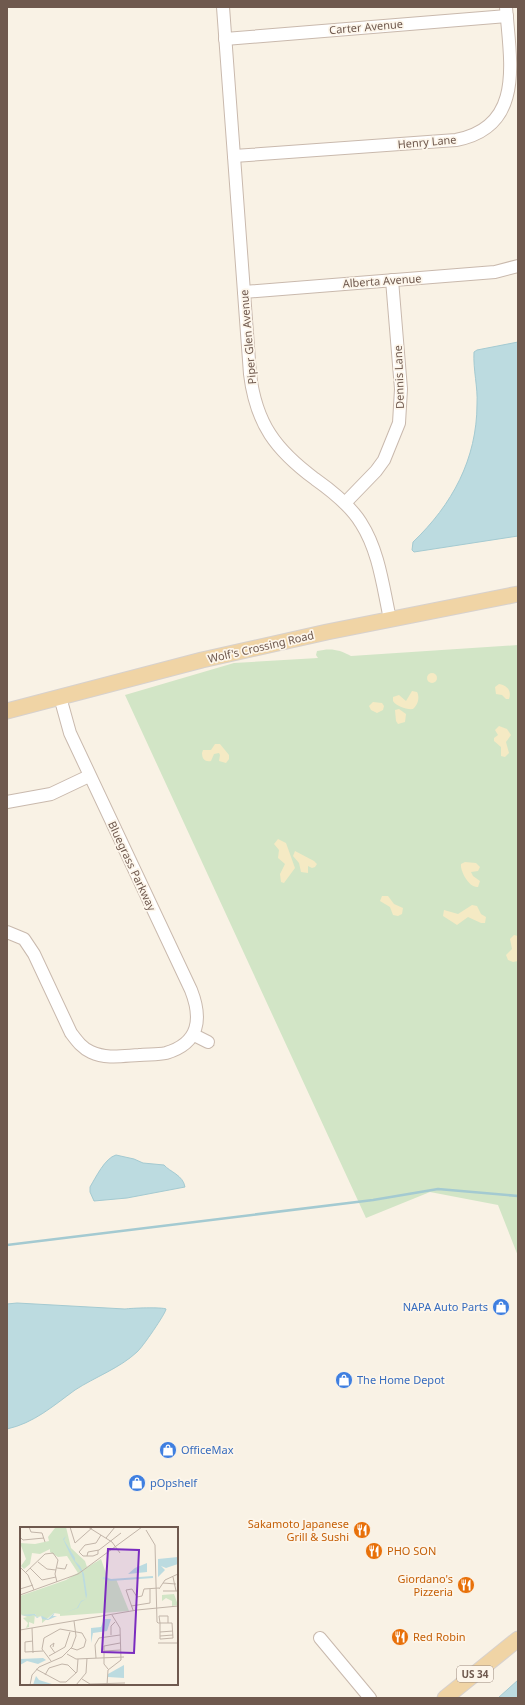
<svg xmlns="http://www.w3.org/2000/svg" width="525" height="1705" viewBox="0 0 525 1705" font-family="'Noto Sans',sans-serif">
<style>
.green{fill:#d2e5c6}
.sand{fill:#f5eac4}
.water{fill:#bcdbe0;stroke:#a4cad1}
.lines{fill:none;stroke-linecap:round;stroke-linejoin:round}
.stream{stroke:#a4cad1;stroke-width:2.5}
.minor-casing{stroke:#c9b9ad;stroke-width:14}
.major-casing{stroke:#d7d1cd;stroke-width:17}
.minor{stroke:#fff;stroke-width:12}
.major{stroke:#f0d4a5;stroke-width:15}
.labels{text-anchor:middle;stroke-width:3.5;stroke-linejoin:round;paint-order:stroke}
.shield{fill:#fdf6eb;stroke:#9a887d;stroke-width:1}
.shield-label{font-size:10px;font-weight:bold;fill:#6f594e}
.street-label{font-size:11px;fill:#6f594e;stroke:#fdf6eb}
.shop-label{font-size:11px;fill:#366cbe;stroke:#fdf6eb;text-anchor:start}
.food-label{font-size:11px;fill:#c56008;stroke:#fdf6eb;text-anchor:end}
.inset-river{fill:none;stroke:#bcdbe0;stroke-width:2}
.inset-road{fill:none;stroke:#c2b5a9;stroke-width:1}
.view{fill:#7b2cbf;fill-opacity:0.15;stroke:#7b2cbf;stroke-width:2}
.inset-edge{fill:none;stroke:#6f594e;stroke-width:2}
</style>
<rect width="100%" height="100%" fill="#f9f2e5"/>
<path class="green" d="M518 645V1256L498 1205 430 1192 366 1218 125 695 234 663 318 658 316 655 317 651C330 648 339 649 351 656Z"/>
<g class="sand">
<circle cx="432" cy="678" r="5"/>
<path d="M499 684C507 685 512 691 509 699H506L502 695 496 694 495 687Z"/>
<path d="M412 691 417 692C420 697 418 705 413 709 407 710 396 706 393 701V697L399 695 406 701Z"/>
<polygon points="373,702 382,703 384,706 383,710 377,713 371,710 369,706"/>
<polygon points="399,709 406,714 405,722 398,724 396,721 395,710"/>
<polygon points="499,726 507,729 511,735 506,742 509,753 505,757 501,756 501,747 494,741 494,738 498,735 495,730"/>
<path d="M215 744H220L229 755V759L226 763 219 761 220 755 219 753 214 754 211 761C205 762 202 759 202 753L203 750H211Z"/>
<polygon points="278,839 286,843 295,868 284,883 281,882 280,874 285,864 278,858 279,850 274,844"/>
<polygon points="295,851 314,861 317,864 315,867 312,868 308,866 308,873 301,872 299,863 293,856"/>
<path d="M465 862 476 863 480 867 478 871 471 872 473 876 480 881 478 887C469 888 460 871 461 864Z"/>
<polygon points="382,896 388,896 394,904 403,908 402,914 398,916 393,915 390,907 380,901"/>
<polygon points="472,905 477,906 481,914 486,917 485,923 481,923 468,917 457,925 443,916 444,910 458,914"/>
<polygon points="514,935 518,936 518,961 513,962 508,960 506,955 512,949 510,939"/>
</g>
<g class="water">
<path d="M518 342V536L414 552 412 550 413 542C452 505 477 459 477 404 478 387 473 370 474 352L477 350Z"/>
<path d="M116 1155 134 1159 143 1163 164 1165C170 1172 183 1175 185 1187L127 1198 94 1201 90 1192V1187C96 1177 105 1158 116 1155Z"/>
<path d="M17 1303 125 1309C132 1308 162 1307 166 1309 166 1313 142 1348 137 1352 120 1368 95 1377 75 1390 53 1406 34 1423 7 1429V1304Z"/>
<polygon points="518,1680 518,1698 498,1698"/>
</g>
<g class="lines">
<polyline class="stream" points="7,1245 373,1200 438,1189 518,1196"/>
<g class="minor-casing">
<g id="minor">
<path d="M223 7 250 374C256 424 276 450 315 479 332 491 350 505 361 523 379 551 383 587 390 619"/>
<polyline points="225,39 507,16"/>
<path d="M234 156 456 140C525 127 510 61 506 7"/>
<polyline points="244,292 495,272 518,266"/>
<polyline points="345,503 376,471 384,460 399,423 401,389 392,280"/>
<polyline points="7,802 51,794 89,776"/>
<path d="M7 932 24 939 34 954 71 1033C77 1041 82 1048 91 1052 106 1059 122 1056 139 1055 147 1054 158 1055 166 1053 200 1043 202 1018 191 990L70 733 60 697"/>
<polyline points="194,1035 208,1042"/>
<polyline points="320,1638 370,1698"/>
</g>
</g>
<g class="major-casing">
<g id="major">
<polyline points="7,711 202,660 327,632 518,594"/>
<polyline points="445,1698 518,1639"/>
</g>
</g>
<use href="#minor" class="minor"/>
<use href="#major" class="major"/>
</g>
<defs>
<g id="shop-disc" transform="scale(0.9)"><circle r="9.5" fill="#3f7fe0" stroke="#fdf6eb"/><path d="M-5-2.5h2.3a2.7 3.5 0 0 1 5.4 0H5L5.5 6h-11ZM-1.5-2.5h3a1.5 2.3 0 0 0-3 0Z" fill="#fff"/></g>
<g id="restaurant-disc" transform="scale(0.9)"><circle r="9.5" fill="#e8710a" stroke="#fdf6eb"/><path d="M-5-6h1v4h1v-4h1v4h1v-4h1v5L-1.5 .5V6h-2V.5L-5-1ZM5-6V6H3V1.5H1.5Q1.5-4 5-6Z" fill="#fff"/></g>
</defs>
<g fill-rule="evenodd">
<use href="#shop-disc" x="501" y="1307"/>
<use href="#shop-disc" x="344" y="1380"/>
<use href="#shop-disc" x="168" y="1450"/>
<use href="#shop-disc" x="137" y="1483"/>
<use href="#restaurant-disc" x="362" y="1530"/>
<use href="#restaurant-disc" x="374" y="1551"/>
<use href="#restaurant-disc" x="466" y="1585"/>
<use href="#restaurant-disc" x="400" y="1637"/>
</g>
<g class="labels">
<rect class="shield" x="457" y="1666" width="36" height="16" rx="3"/>
<g class="shield-label">
<text x="475" y="1678">US 34</text>
</g>
<g class="street-label">
<text transform="translate(366 27) rotate(-5)" y="4">Carter Avenue</text>
<text transform="translate(427 142) rotate(-5)" y="4">Henry Lane</text>
<text transform="translate(382 281) rotate(-4)" y="4">Alberta Avenue</text>
<text transform="translate(248 337) rotate(-95)" y="4">Piper Glen Avenue</text>
<text transform="translate(399 377) rotate(-92)" y="4">Dennis Lane</text>
<text transform="translate(261 647) rotate(-13)" y="4">Wolf's Crossing Road</text>
<text transform="translate(132 866) rotate(65)" y="4">Bluegrass Parkway</text>
</g>
<g class="shop-label">
<text x="488" y="1311" text-anchor="end">NAPA Auto Parts</text>
<text x="357" y="1384">The Home Depot</text>
<text x="181" y="1454">OfficeMax</text>
<text x="150" y="1487">pOpshelf</text>
</g>
<g class="food-label">
<text x="349" y="1528">Sakamoto Japanese<tspan x="349" dy="13">Grill &amp; Sushi</tspan></text>
<text x="387" y="1555" text-anchor="start">PHO SON</text>
<text x="453" y="1583">Giordano's<tspan x="453" dy="13">Pizzeria</tspan></text>
<text x="413" y="1641" text-anchor="start">Red Robin</text>
</g>
</g>
<g transform="translate(20 1527)">
<rect width="158" height="158" fill="#f9f2e5"/>
<path d="M46 0 51 21 65 34 67 40 58 46 47 29 38 30 30 25V22L20 27 12 26 10 37 4 42 1 39 6 32 0 16 15 17 29 14 28 10 35 1ZM81 32 88 52H96L109 84 40 89V87L34 86 22 96V89L17 90 15 87 14 97 9 95V100L6 101 8 96 3 91 7 90 0 87V69L46 53ZM154 67 158 78 152 79V74L146 71 142 74V68Z" fill="#d2e5c6"/>
<path d="M44 0 46 9 44 13 55 31V34L60 39 64 47 67 68 66 72 61 75 58 81 44 86 35 85 33 89H37L28 93 22 92 21 89 17 91 14 88 10 89 0 88 15 87 17 90 22 89 28 92 35 85 44 86 57 81 61 74 66 72 62 46 51 29 43 12 46 9ZM158 30V37L146 41 141 39 145 43 138 50V32ZM127 36V45L108 47 115 41ZM84 92H91L87 104 73 106 71 116V101L81 100ZM23 131 26 133 18 137 7 134 0 138V132ZM104 138V151L88 150V147ZM16 149 19 153 35 158H13Z" fill="#bcdbe0"/>
<path class="inset-river" d="M83 51 91 53 133 50"/>
<path class="inset-road" d="M9 0 11 5 22 6 25 15M50 0 55 16 73 0M68 0 92 15 100 26M126 3 135 18 137 95 138 96H152L153 111 141 112H140V96L139 89H148V96M0 10 3 13 24 11M86 11 95 0M78 23V27L73 29H63L59 25 65 18 76 16 81 8M67 29 68 25 79 23 101 6M18 35 27 42 36 43M0 40 8 48 14 63M10 41 22 53 36 50M37 41 45 42 47 37M5 46 25 27 33 26 38 33 35 47 37 55M153 50 156 64M143 56 156 57M0 62 13 58M139 62 145 53 158 47M143 64H158M0 68 58 47 122 0M111 79 130 76V62M113 83 106 63 112 62 117 70 122 69 124 62 139 61M12 101 13 126M0 103 117 83 158 79M140 105 153 104M91 108V99L95 95M140 109 153 108M13 114 5 115V125L23 124M138 116H158M33 120 34 116 30 119 35 126M84 124 101 123M47 127 56 132 104 130M29 129 45 120 50 105M76 131 75 118 79 111 100 108M31 134 22 122 24 111 40 102 62 106 66 113 64 120 57 123 51 121M16 142 40 155H46L57 145 58 132M88 142 84 137V119L100 116M25 148 29 141 42 137 48 138 56 146M62 152 70 157 105 156M10 158 12 148 19 140 42 130 52 120 56 109 54 94M56 158 66 146 67 131M87 158 88 143 101 133 100 101 92 88"/>
<path class="view" d="M88 22 119 23 114 126 82 125Z"/>
<rect width="158" height="158" class="inset-edge"/>
</g>
<rect width="525" height="1705" fill="none" stroke="#6f594e" stroke-width="16"/>
</svg>
